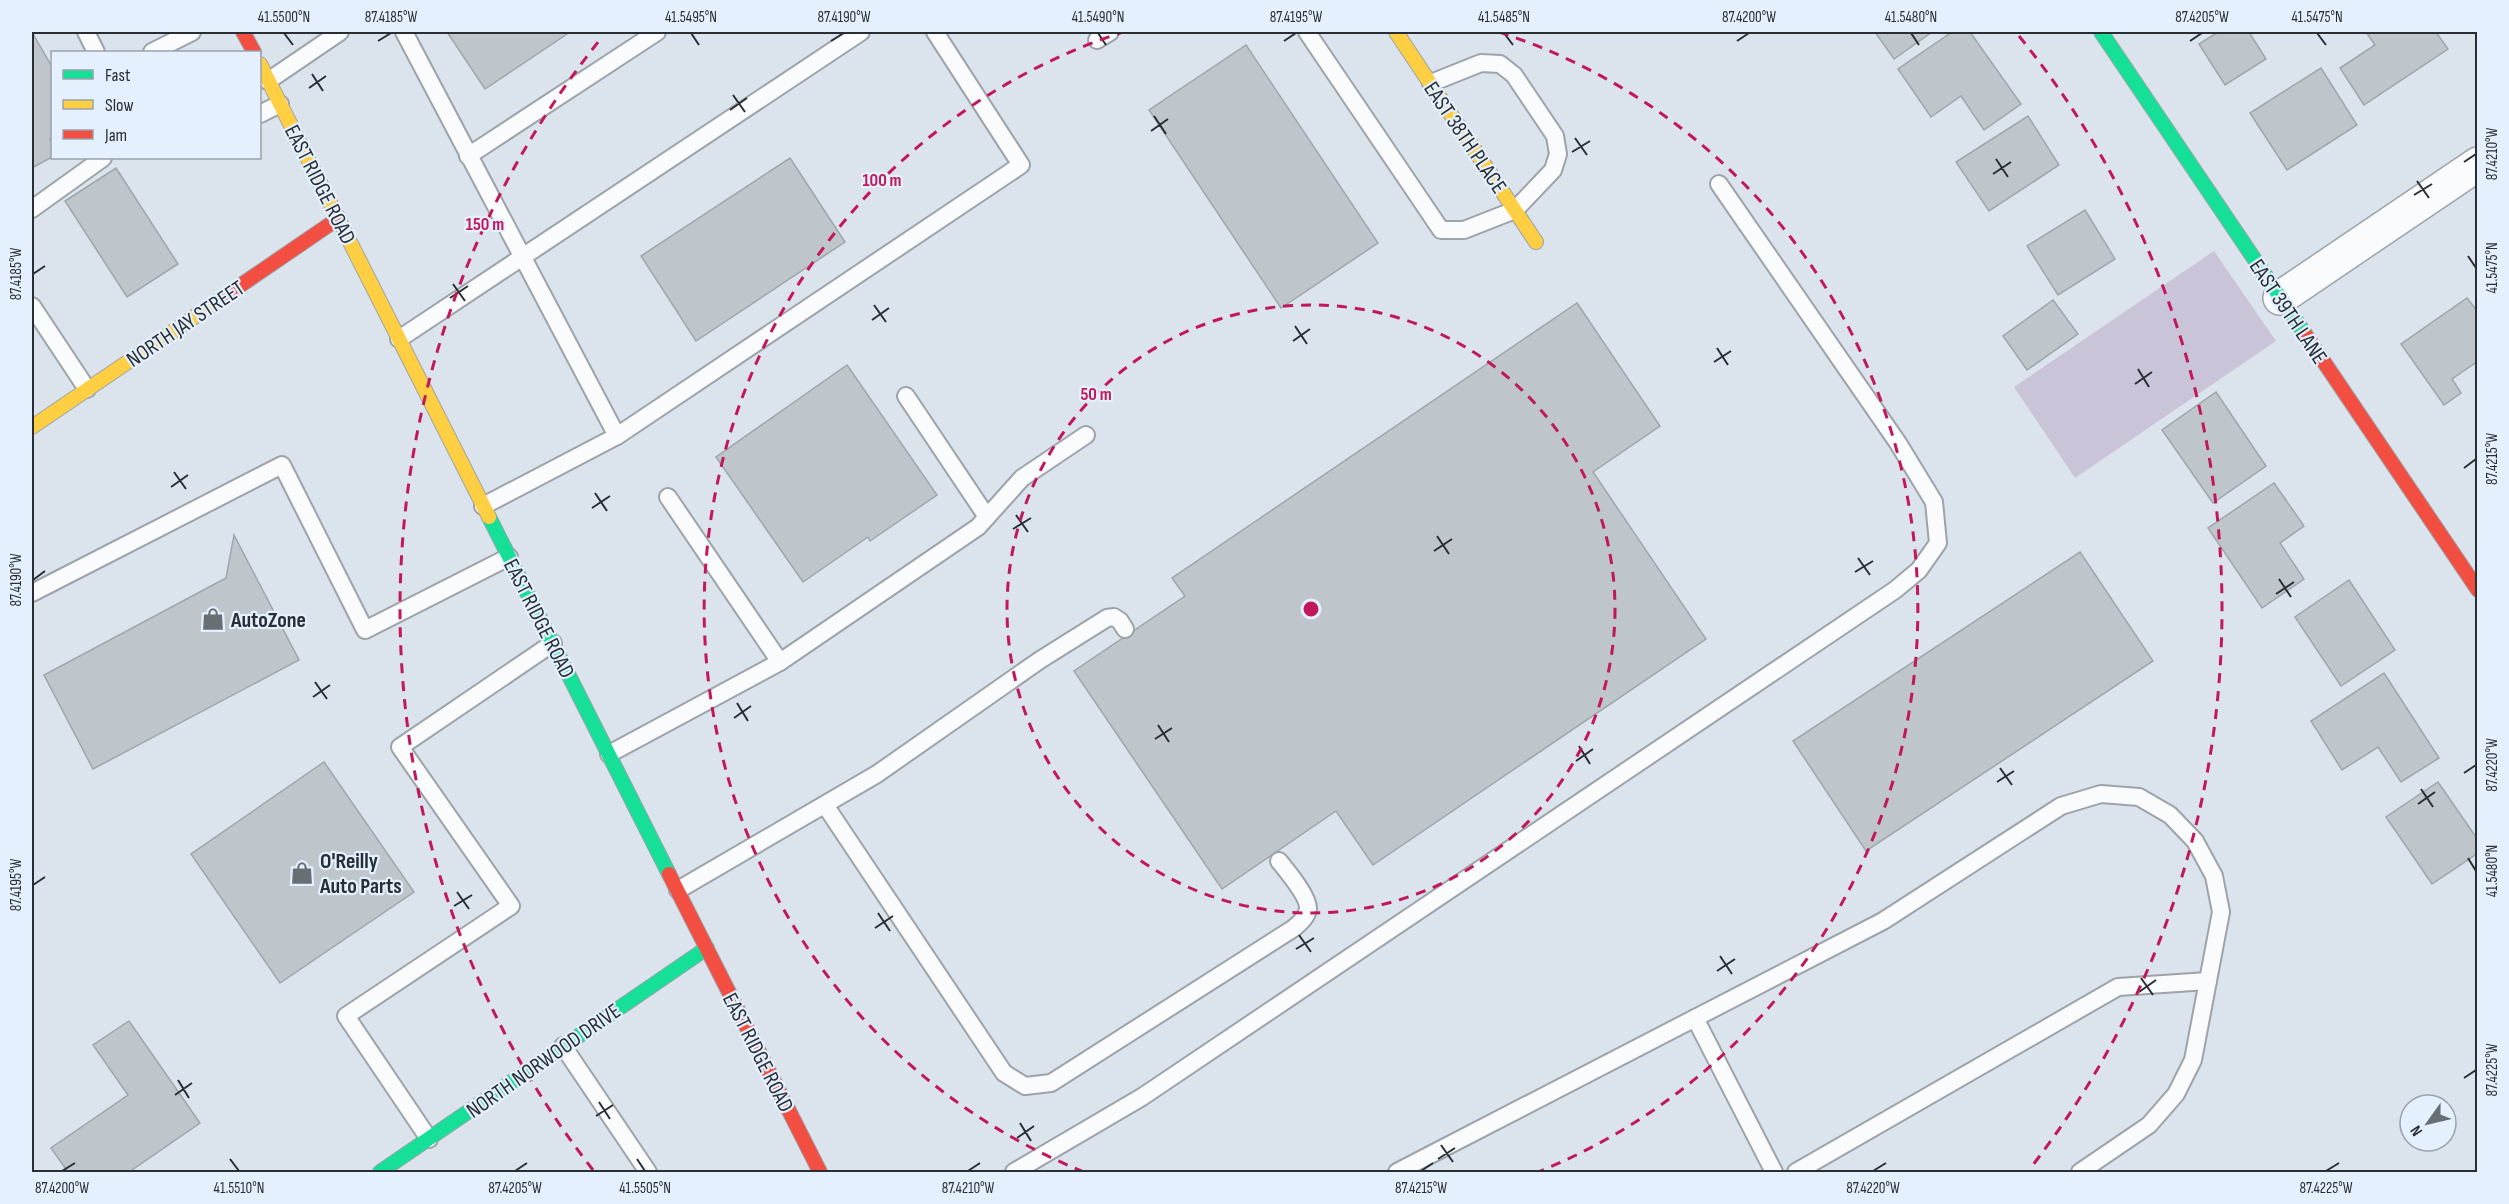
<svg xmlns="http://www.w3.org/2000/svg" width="2509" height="1204" viewBox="0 0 2509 1204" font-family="'Sofia Sans Condensed',sans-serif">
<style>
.green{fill:#cac4d9}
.building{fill:#bec6cb;stroke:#9da6ab;stroke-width:1.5}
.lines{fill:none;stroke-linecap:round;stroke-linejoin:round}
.lane-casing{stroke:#9da3a9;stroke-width:20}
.street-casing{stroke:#9da3a9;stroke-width:36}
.fast-casing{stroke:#9da3a9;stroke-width:16}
.slow-casing{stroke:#9da3a9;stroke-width:16}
.jam-casing{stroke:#9da3a9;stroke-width:16}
.lane{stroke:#fafbfc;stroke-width:16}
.street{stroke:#fafbfc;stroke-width:33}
.fast{stroke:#16e098;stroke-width:14}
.slow{stroke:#ffcf43;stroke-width:14}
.jam{stroke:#f24e42;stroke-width:14}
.ticks{fill:none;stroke:#282e34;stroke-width:2}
.ring{fill:none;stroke:#c2185b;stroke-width:3;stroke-dasharray:10 8}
.labels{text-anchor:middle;stroke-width:4.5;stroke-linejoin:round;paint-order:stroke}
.street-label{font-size:22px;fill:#282e34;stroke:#e4f0fd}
.poi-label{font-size:22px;font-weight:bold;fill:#282e34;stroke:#e4f0fd;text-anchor:start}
.centre{fill:#c2185b;stroke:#e4f0fd;stroke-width:3}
.ring-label{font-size:18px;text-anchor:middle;font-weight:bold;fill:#c2185b;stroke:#e4f0fd;stroke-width:4.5;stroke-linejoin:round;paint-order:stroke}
.neatline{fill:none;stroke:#282e34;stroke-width:2}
.ticks-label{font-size:15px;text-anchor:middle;fill:#282e34}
</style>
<rect width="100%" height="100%" fill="#dbe4ec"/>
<polygon class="green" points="2214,251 2276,341 2075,478 2014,387"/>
<g class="building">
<polygon points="32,32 52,67 52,137 50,139 52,144 52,157 32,168"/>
<polygon points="447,32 570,32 485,89"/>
<polygon points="1875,32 1932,32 1894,59"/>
<polygon points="1952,32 1970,32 2021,104 1984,130 1961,96 1931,117 1898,69"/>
<polygon points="2218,32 2249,32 2266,59 2225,85 2199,44"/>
<polygon points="2366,32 2436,32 2448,49 2364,105 2340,68 2375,45"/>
<polygon points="1246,45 1378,243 1281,308 1149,110"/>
<polygon points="2321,68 2357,125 2287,170 2250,113"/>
<polygon points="2028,116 2059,165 1989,211 1956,162"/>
<polygon points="790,158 845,242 696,341 641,256"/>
<polygon points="116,168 178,264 127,297 65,201"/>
<polygon points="2085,210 2115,259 2058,295 2027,246"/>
<polygon points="2467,298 2478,312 2478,361 2452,379 2461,393 2444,405 2401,344"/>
<polygon points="2053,300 2078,334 2027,370 2003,336"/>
<polygon points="1577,303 1660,426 1593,472 1706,639 1373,865 1336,811 1222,889 1074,671 1185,596 1172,578"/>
<polygon points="847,365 937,495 870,541 868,537 803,582 716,457"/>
<polygon points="2216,392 2266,466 2213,503 2162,430"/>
<polygon points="2274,483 2304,526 2280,543 2304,579 2262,608 2208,528"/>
<polygon points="234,535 299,660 93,769 44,675 226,578"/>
<polygon points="2080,552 2153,661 1866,851 1793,741"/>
<polygon points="2349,580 2395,650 2341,686 2295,617"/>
<polygon points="2384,673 2439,758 2401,782 2378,747 2342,770 2311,721"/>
<polygon points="324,762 414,892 280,983 191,854"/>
<polygon points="2438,782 2478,840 2478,853 2432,884 2386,817"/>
<polygon points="129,1021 200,1123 129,1172 68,1172 51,1148 128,1095 93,1045"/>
</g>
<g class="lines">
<g class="lane-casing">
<g id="lane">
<polyline points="86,32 96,52"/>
<polyline points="404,32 617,436"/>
<polyline points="1307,32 1441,230 1464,230 1515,210 1553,170 1558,154 1555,136 1514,75 1500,64 1481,63 1431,83"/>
<polyline points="1097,40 1110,32"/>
<polyline points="152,52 192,32"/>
<polyline points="268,81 340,32"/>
<polyline points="260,114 280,104"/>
<polyline points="468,156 657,32"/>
<polyline points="32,209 103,158"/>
<polyline points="32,306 87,389"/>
<polyline points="399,339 861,32"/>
<polyline points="906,396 987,517"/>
<polyline points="668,497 780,662"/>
<polyline points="483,506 617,436 1021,165 935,32"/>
<polyline points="32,593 282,465 365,630 509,557"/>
<polyline points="609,754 780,662 978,527 1022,478 1086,435"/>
<path d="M825 805 1004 1073 1025 1086 1051 1083 1294 928C1300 923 1307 917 1308 909 1309 897 1287 871 1279 861"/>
<polyline points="678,890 877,774 1040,660 1107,618 1114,617 1120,621 1125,629"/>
<polyline points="1695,1018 1774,1172"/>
<polyline points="563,1046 648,1172"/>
<polyline points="429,1139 346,1016 511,906 400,747 553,643"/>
<polyline points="1014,1172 1142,1097 1895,590 1919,570 1938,543 1934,502 1898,443 1719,184"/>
<polyline points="1397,1172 1883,921 2061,806 2101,794 2139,797 2170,815 2195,841 2214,876 2221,912 2193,1060 2176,1094 2149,1125 2080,1172"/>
<polyline points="1796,1172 2118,987 2208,981"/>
</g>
</g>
<g class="street-casing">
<polyline id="street" points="2280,298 2478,164"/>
</g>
<g class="fast-casing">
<g id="fast">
<polyline points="2101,32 2305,334"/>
<polyline points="489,517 669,874"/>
<polyline points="380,1172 707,948"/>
</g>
</g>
<g class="slow-casing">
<g id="slow">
<polyline points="1396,32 1536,242"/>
<polyline points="260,64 489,517"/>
<polyline points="32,427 222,298"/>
</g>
</g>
<g class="jam-casing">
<g id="jam">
<polyline points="243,32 254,52"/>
<polyline points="222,298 339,218"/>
<polyline points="2305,334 2478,590"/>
<polyline points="669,874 820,1172"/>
</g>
</g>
<use href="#lane" class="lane"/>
<use href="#street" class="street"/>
<use href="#fast" class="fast"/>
<use href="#slow" class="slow"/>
<use href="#jam" class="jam"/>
</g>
<path class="ticks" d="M284 33 293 45M691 33 699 45M1098 33 1106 45M1504 33 1513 45M1911 33 1919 45M2317 33 2326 45M378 41 391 33M831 41 844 33M1284 41 1296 33M1737 41 1749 33M2190 41 2202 33M312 74 323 91M309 88 326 76M733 95 745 112M730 110 747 98M1154 116 1166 134M1151 131 1168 119M1575 138 1587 155M1572 152 1590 141M1996 159 2008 177M2464 162 2476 154M1993 174 2011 162M2417 181 2429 198M2414 195 2432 184M2468 256 2476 268M33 274 45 266M453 284 465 301M450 298 468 286M874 305 886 322M872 320 889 308M1295 326 1307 344M1293 341 1310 329M1717 348 1728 365M1714 362 1731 351M2138 369 2149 387M2135 384 2152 372M2464 468 2476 459M174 472 186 489M171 487 188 475M595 493 607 511M592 508 610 496M1016 515 1028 532M1013 529 1031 518M1437 536 1449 554M1434 551 1452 539M1858 558 1870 575M1855 572 1873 561M2279 579 2291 597M33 580 45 571M2276 594 2294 582M315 682 327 699M313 697 330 685M737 703 748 721M734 718 751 706M1158 725 1169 742M1155 739 1172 728M1579 746 1590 764M1576 761 1593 749M2000 768 2012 785M2464 773 2476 765M1997 782 2014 771M2421 789 2433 807M2418 804 2435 792M2468 858 2476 871M33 885 45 877M457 892 469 909M454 906 472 895M878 913 890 931M875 928 893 916M1299 935 1311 952M1296 949 1314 938M1720 956 1732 974M1717 971 1735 959M2141 978 2153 995M2139 992 2156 980M2464 1078 2476 1070M178 1080 189 1098M175 1095 192 1083M599 1102 610 1119M596 1116 613 1105M1020 1123 1031 1141M1017 1138 1034 1126M1441 1145 1453 1162M230 1159 239 1171M637 1159 645 1171M1438 1159 1455 1148M62 1171 75 1163M515 1171 527 1163M968 1171 980 1163M1421 1171 1433 1163M1873 1171 1886 1163M2326 1171 2339 1163"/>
<g class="ring">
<circle cx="1311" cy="609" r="304"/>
<path d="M1084 1172A607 607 0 0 1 1123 32M1499 32A607 607 0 0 1 1538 1172"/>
<path d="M593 1170A911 911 0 0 1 603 36M2019 36A911 911 0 0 1 2029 1170"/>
</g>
<defs>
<g id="shop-bare" transform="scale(1.8)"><path d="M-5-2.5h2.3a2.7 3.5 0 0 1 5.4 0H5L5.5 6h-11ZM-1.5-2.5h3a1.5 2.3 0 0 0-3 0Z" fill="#676e74" stroke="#e4f0fd" stroke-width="2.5" paint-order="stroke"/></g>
</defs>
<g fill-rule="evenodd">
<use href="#shop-bare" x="213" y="619"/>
<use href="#shop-bare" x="302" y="873"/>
</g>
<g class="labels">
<g class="street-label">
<text transform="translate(1466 137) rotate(56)" y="8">EAST 38TH PLACE</text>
<text transform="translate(321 184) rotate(63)" y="8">EAST RIDGE ROAD</text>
<text transform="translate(2289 311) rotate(56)" y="8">EAST 39TH LANE</text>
<text transform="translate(185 323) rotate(-34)" y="8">NORTH JAY STREET</text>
<text transform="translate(540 618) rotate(63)" y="8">EAST RIDGE ROAD</text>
<text transform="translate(759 1052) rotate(63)" y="8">EAST RIDGE ROAD</text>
<text transform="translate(543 1060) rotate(-35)" y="8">NORTH NORWOOD DRIVE</text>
</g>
<g class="poi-label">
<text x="231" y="627">AutoZone</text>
<text x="320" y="868">O'Reilly<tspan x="320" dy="25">Auto Parts</tspan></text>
</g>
</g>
<circle cx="1311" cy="609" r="9" class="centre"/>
<g class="ring-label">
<text x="882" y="186">100 m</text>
<text x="485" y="230">150 m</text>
<text x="1096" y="400">50 m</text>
</g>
<rect width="2509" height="1204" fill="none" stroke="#e4f0fd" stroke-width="66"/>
<rect x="51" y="51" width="210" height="108" fill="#e4f0fd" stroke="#99a2ad" stroke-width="1.5"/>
<rect x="63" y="70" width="30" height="9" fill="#16e098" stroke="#99a2ad" stroke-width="1.5"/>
<text x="105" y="81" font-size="18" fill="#282e34">Fast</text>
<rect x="63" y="100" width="30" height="9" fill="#ffcf43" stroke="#99a2ad" stroke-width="1.5"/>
<text x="105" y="111" font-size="18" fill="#282e34">Slow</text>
<rect x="63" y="130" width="30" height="9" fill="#f24e42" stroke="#99a2ad" stroke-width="1.5"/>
<text x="105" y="141" font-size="18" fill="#282e34">Jam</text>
<g transform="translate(2428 1123) rotate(236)"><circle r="28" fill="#e4f0fd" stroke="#99a2ad" stroke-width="1.5"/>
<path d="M0-4.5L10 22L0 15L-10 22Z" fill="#676e74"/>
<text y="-9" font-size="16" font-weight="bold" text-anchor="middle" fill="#282e34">N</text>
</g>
<rect x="33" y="33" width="2443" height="1138" class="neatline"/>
<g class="ticks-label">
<text x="284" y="22">41.5500°N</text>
<text x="391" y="22">87.4185°W</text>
<text x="691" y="22">41.5495°N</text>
<text x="844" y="22">87.4190°W</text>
<text x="1098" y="22">41.5490°N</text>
<text x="1296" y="22">87.4195°W</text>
<text x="1504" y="22">41.5485°N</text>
<text x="1749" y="22">87.4200°W</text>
<text x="1911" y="22">41.5480°N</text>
<text x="2202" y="22">87.4205°W</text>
<text x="2317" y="22">41.5475°N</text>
<text transform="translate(2492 154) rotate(-90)" y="5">87.4210°W</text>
<text transform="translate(2492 268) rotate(-90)" y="5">41.5475°N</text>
<text transform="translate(16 274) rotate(-90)" y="5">87.4185°W</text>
<text transform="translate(2492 459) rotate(-90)" y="5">87.4215°W</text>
<text transform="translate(16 580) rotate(-90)" y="5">87.4190°W</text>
<text transform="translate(2492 765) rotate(-90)" y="5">87.4220°W</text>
<text transform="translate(2492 871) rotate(-90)" y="5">41.5480°N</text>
<text transform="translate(16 885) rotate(-90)" y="5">87.4195°W</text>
<text transform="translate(2492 1070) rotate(-90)" y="5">87.4225°W</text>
<text x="62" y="1193">87.4200°W</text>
<text x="239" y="1193">41.5510°N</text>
<text x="515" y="1193">87.4205°W</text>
<text x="645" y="1193">41.5505°N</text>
<text x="968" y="1193">87.4210°W</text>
<text x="1421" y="1193">87.4215°W</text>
<text x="1873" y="1193">87.4220°W</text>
<text x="2326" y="1193">87.4225°W</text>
</g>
</svg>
